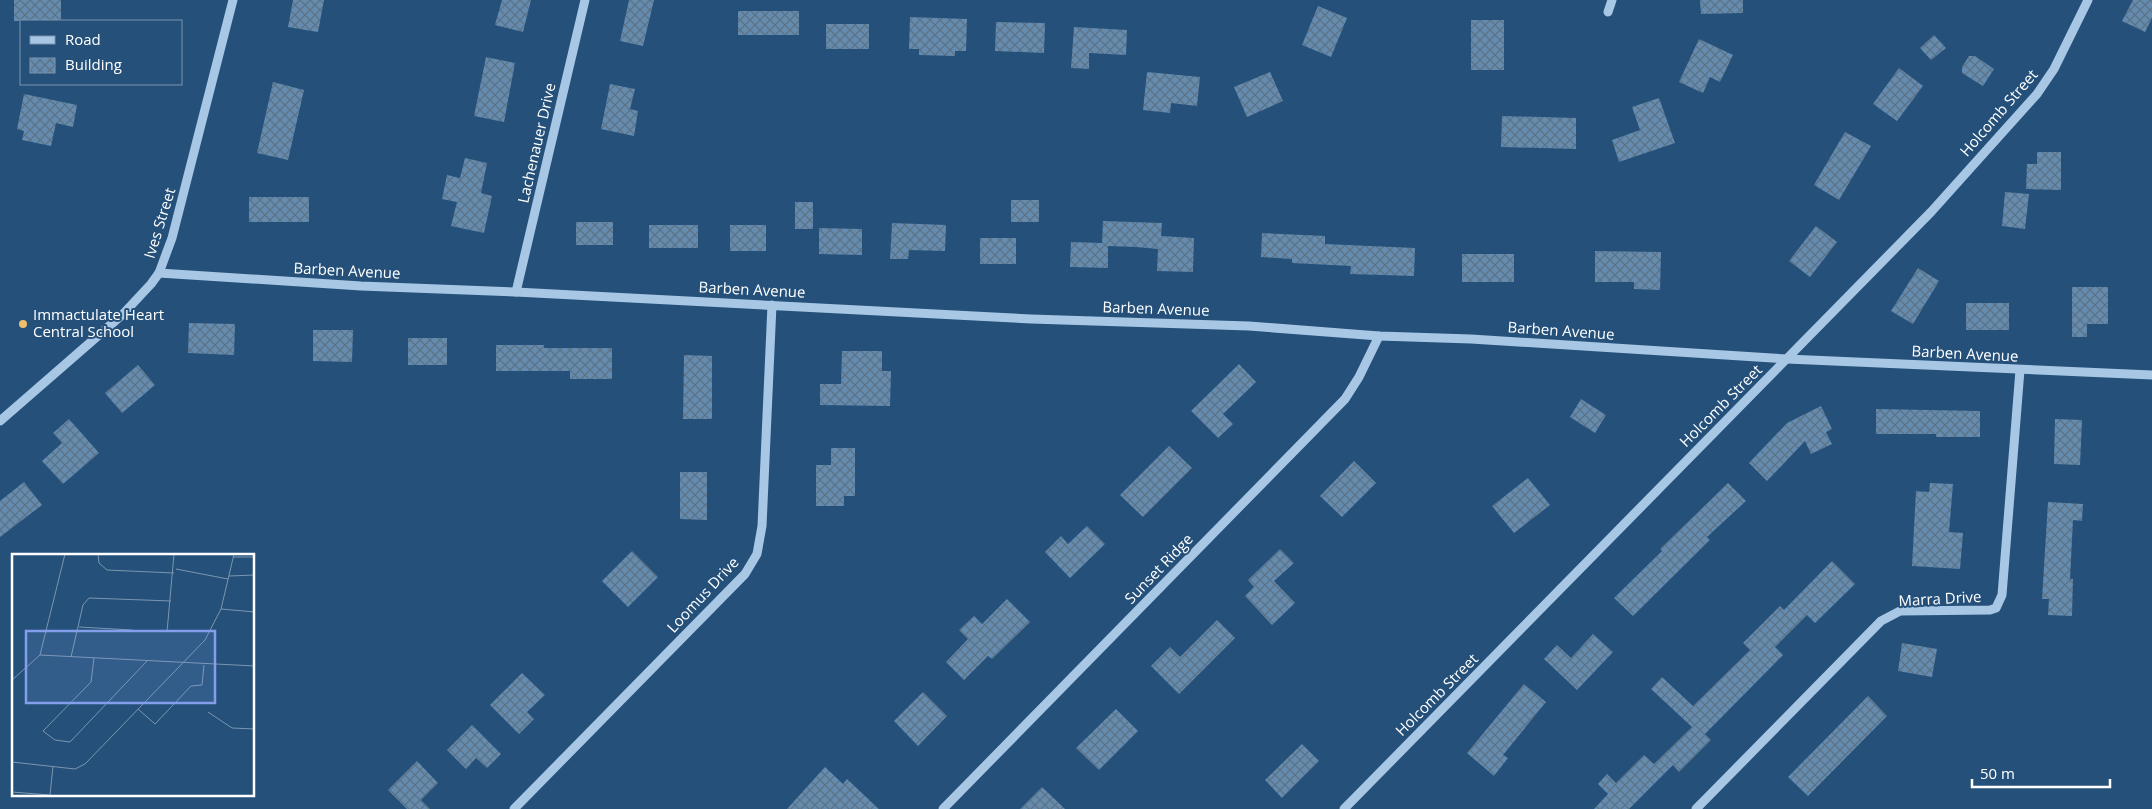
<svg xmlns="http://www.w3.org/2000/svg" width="2152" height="809" viewBox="0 0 2152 809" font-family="'Open Sans',sans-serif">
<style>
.building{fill:url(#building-cross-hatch)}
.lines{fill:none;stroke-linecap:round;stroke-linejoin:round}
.minor{stroke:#a7c7e4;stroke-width:9}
.poi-dot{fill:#eebe6b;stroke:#24507a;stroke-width:2}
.labels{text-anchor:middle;stroke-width:4;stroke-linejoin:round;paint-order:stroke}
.street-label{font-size:15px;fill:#fff;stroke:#24507a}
.poi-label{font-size:15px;fill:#fff;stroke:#24507a;text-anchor:start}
.inset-road{fill:none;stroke:#7c96af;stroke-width:1}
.view{fill:#839eea;fill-opacity:0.15;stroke:#839eea;stroke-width:2.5}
.inset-edge{fill:none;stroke:#fff;stroke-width:2.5}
</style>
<defs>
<pattern id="building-cross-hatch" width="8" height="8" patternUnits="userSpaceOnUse" patternTransform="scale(1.25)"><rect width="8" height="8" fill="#658caf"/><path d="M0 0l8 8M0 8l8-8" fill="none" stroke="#5b7287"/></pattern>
</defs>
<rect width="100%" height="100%" fill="#24507a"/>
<g class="building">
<rect x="14" y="0" width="47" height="21"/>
<polygon points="293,0 324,0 318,32 288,27"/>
<polygon points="502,0 531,0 523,32 495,25"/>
<polygon points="629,0 654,0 643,46 620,41"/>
<polygon points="1700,0 1743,0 1743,13 1701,14"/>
<polygon points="2133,0 2152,0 2152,18 2145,32 2122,21"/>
<polygon points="1318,6 1347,18 1331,57 1302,45"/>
<rect x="738" y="11" width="61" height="24"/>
<polygon points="910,17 967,19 966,51 955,51 955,56 919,55 919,49 909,49"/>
<rect x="1471" y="20" width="33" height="50"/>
<polygon points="996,22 1045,23 1044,53 995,51"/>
<rect x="826" y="24" width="43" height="25"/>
<polygon points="1074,27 1127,30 1126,55 1089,53 1089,69 1071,68"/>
<polygon points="1934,35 1946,48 1931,60 1920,48"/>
<polygon points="1699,39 1733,55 1720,82 1710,77 1703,93 1679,82"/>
<polygon points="1969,56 1975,56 1994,69 1983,86 1962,73 1962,67"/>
<polygon points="486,57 515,63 504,122 474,116"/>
<polygon points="1899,68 1923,86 1897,121 1873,104"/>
<polygon points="1147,72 1200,77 1197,106 1171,103 1170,113 1143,110"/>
<polygon points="1270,72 1283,101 1247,117 1234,87"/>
<polygon points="273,82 304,90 288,160 257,153"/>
<polygon points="610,84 635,89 630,109 638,111 634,136 601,129"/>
<polygon points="24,94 77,105 73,127 56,123 51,146 22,140 24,131 17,129"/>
<polygon points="1659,98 1675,143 1619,162 1612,140 1640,130 1632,107"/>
<polygon points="1502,116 1576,118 1576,149 1501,147"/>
<polygon points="1845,132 1871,146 1839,200 1814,185"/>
<polygon points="2037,152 2061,152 2061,190 2026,189 2027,164 2037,164"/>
<polygon points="465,158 487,163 481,193 492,196 484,233 451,226 457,202 442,199 447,175 460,178"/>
<polygon points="2005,192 2029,194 2025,229 2002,226"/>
<rect x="249" y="197" width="60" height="25"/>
<rect x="1011" y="200" width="28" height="22"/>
<rect x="795" y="202" width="18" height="27"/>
<polygon points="1103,221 1162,223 1161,236 1194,238 1193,272 1157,271 1158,249 1136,247 1108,246 1108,268 1070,267 1071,242 1102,243"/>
<rect x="576" y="222" width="37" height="23"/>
<polygon points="892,223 946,225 945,251 909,250 908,259 890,259"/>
<rect x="649" y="225" width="49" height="23"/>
<rect x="730" y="225" width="36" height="26"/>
<polygon points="1816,226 1837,242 1810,277 1789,261"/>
<polygon points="819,228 862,229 862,255 819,254"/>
<polygon points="1262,233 1325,236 1325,244 1415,248 1414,276 1350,274 1351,266 1292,263 1292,259 1261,257"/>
<rect x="980" y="238" width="36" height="26"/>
<polygon points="1595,251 1661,252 1660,290 1634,289 1634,282 1595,282"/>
<rect x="1462" y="254" width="52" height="28"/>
<polygon points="1918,268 1939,281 1913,324 1891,311"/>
<polygon points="2072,287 2108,287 2108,324 2087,324 2087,337 2072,337"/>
<rect x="1966" y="303" width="43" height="27"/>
<polygon points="189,323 235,324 234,355 188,353"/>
<polygon points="313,330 353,330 352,362 313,361"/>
<rect x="408" y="338" width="39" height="27"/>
<polygon points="496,345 544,345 544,348 612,348 612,379 570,379 570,371 496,371"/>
<polygon points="842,351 882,351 882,371 891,371 890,406 820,405 820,384 841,384"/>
<polygon points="684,355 712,356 712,419 683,419"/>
<polygon points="1239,364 1256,382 1223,414 1233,424 1218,438 1191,411"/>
<polygon points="138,365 155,385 122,413 105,393"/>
<polygon points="1581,399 1606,415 1595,433 1570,417"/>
<polygon points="1821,406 1832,429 1826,432 1832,444 1811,454 1805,441 1767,481 1749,463 1787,423"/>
<polygon points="1876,409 1980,411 1980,437 1936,437 1936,434 1876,434"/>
<polygon points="69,419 99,453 63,484 42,461 62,443 53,433"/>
<polygon points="2055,419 2082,420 2080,465 2054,464"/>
<polygon points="1169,446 1192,468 1143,517 1120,495"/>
<polygon points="831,448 855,448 855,496 844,496 844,506 816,506 816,465 831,465"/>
<polygon points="1354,461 1376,483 1342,517 1320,496"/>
<polygon points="680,472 707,472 707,520 680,519"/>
<polygon points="1528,478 1550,505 1514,533 1492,506"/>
<polygon points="24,482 42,505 0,537 0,501"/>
<polygon points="1728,483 1746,501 1707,537 1710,540 1633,616 1614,598 1662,551 1660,549"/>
<polygon points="1930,483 1953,484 1949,532 1963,533 1960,569 1912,566 1916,491 1929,492"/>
<polygon points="2048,502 2083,504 2082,521 2073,520 2070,579 2073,579 2072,616 2048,615 2049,599 2042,599"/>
<polygon points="1087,526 1105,544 1070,578 1045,552 1061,536 1068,544"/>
<polygon points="1280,549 1294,563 1274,581 1295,603 1272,625 1245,596 1254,587 1248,580"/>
<polygon points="632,551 658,577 628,607 602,581"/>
<polygon points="1832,561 1855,584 1815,623 1807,615 1775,647 1783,655 1705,734 1711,740 1679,772 1673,765 1629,809 1594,809 1608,794 1598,784 1607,774 1616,783 1644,755 1654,764 1692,727 1651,689 1662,677 1693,706 1750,650 1743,643 1780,606 1784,610"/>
<polygon points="1007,599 1030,622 992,659 988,656 964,680 946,662 968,639 959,630 974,616 982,624"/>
<polygon points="1217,620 1235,638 1179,694 1151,666 1170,647 1180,657"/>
<polygon points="1593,634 1613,652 1577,690 1544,659 1557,645 1571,658"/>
<polygon points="1902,643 1937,649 1932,677 1898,671"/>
<polygon points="522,673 545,695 527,712 534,719 519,734 490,705"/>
<polygon points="1524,684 1546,702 1503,755 1508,758 1494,776 1467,753"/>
<polygon points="923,692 947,716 918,746 894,721"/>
<polygon points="1868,696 1887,716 1808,796 1788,777"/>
<polygon points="1116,709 1138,731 1099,770 1076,748"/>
<polygon points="472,725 501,754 487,768 476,758 466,769 447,750"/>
<polygon points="1302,744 1319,761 1282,798 1265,780"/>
<polygon points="417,761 438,783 421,800 430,809 407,809 388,790"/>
<polygon points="825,767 843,784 847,779 879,809 787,809"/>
<polygon points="1042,787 1065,809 1020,809"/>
</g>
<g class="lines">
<g class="minor">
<polyline points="1608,12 1612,0"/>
<polyline points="159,273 361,286 516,292 1031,319 1249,326 1379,336 1471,339 1787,359 2152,375"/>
<polyline points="516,292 585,0"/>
<polyline points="0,421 123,314 151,284 159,273 172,238 233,0"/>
<polyline points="514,809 745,574 757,554 762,526 772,305"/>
<polyline points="943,809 1345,399 1359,377 1379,336"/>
<polyline points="1344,809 1931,212 2037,94 2054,69 2088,0"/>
<polyline points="1696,809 1881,621 1900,611 1990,610 1996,608 2002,595 2020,370"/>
</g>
</g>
<circle class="poi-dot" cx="23" cy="324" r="5"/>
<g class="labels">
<g class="street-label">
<text transform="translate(1999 113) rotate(-49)" y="5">Holcomb Street</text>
<text transform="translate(537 143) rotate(-77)" y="5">Lachenauer Drive</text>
<text transform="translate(160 223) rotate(-73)" y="5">Ives Street</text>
<text transform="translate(347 271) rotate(3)" y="5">Barben Avenue</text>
<text transform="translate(752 290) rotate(3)" y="5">Barben Avenue</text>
<text transform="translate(1156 309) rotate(2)" y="5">Barben Avenue</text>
<text transform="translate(1561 331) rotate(4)" y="5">Barben Avenue</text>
<text transform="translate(1965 354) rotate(3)" y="5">Barben Avenue</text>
<text transform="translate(1721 406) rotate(-45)" y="5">Holcomb Street</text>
<text transform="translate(1159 569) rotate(-46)" y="5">Sunset Ridge</text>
<text transform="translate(703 595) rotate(-47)" y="5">Loomus Drive</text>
<text transform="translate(1940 599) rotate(-3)" y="5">Marra Drive</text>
<text transform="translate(1437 695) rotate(-45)" y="5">Holcomb Street</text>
</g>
<g class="poi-label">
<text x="33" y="320">Immactulate Heart<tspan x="33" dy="17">Central School</tspan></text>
</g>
</g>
<g transform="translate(12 554)">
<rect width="242" height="242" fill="#24507a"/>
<path class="inset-road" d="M86 0 87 9 95 16 162 19M221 3H243M164 15 216 25M217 22 243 21M209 55 243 58M67 73 120 76M155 78 162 0M28 101 243 112M59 103 71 51 77 44 159 47M82 104 79 128 31 177 43 186 58 188 135 107M0 126 28 101 53 0M126 155 143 170 179 132 190 131 192 111M196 158 220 174 243 175M0 208 63 215 73 210 193 86 209 55 222 0M0 238 38 241M38 241 41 212"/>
<path class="view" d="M14 77H203V149H14Z"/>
<rect width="242" height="242" class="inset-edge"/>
</g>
<rect x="20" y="20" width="162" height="65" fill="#24507a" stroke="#7c96af"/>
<rect x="30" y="36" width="25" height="8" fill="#a7c7e4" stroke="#7c96af"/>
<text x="65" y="45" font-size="15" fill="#ffffff">Road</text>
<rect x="30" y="58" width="25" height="15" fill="url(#building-cross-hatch)" stroke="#7c96af"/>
<text x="65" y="70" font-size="15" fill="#ffffff">Building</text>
<path d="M1972 779v8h138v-8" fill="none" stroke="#ffffff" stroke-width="2.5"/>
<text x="1980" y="779" font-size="15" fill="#ffffff" stroke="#24507a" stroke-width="4" paint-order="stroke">50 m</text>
</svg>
